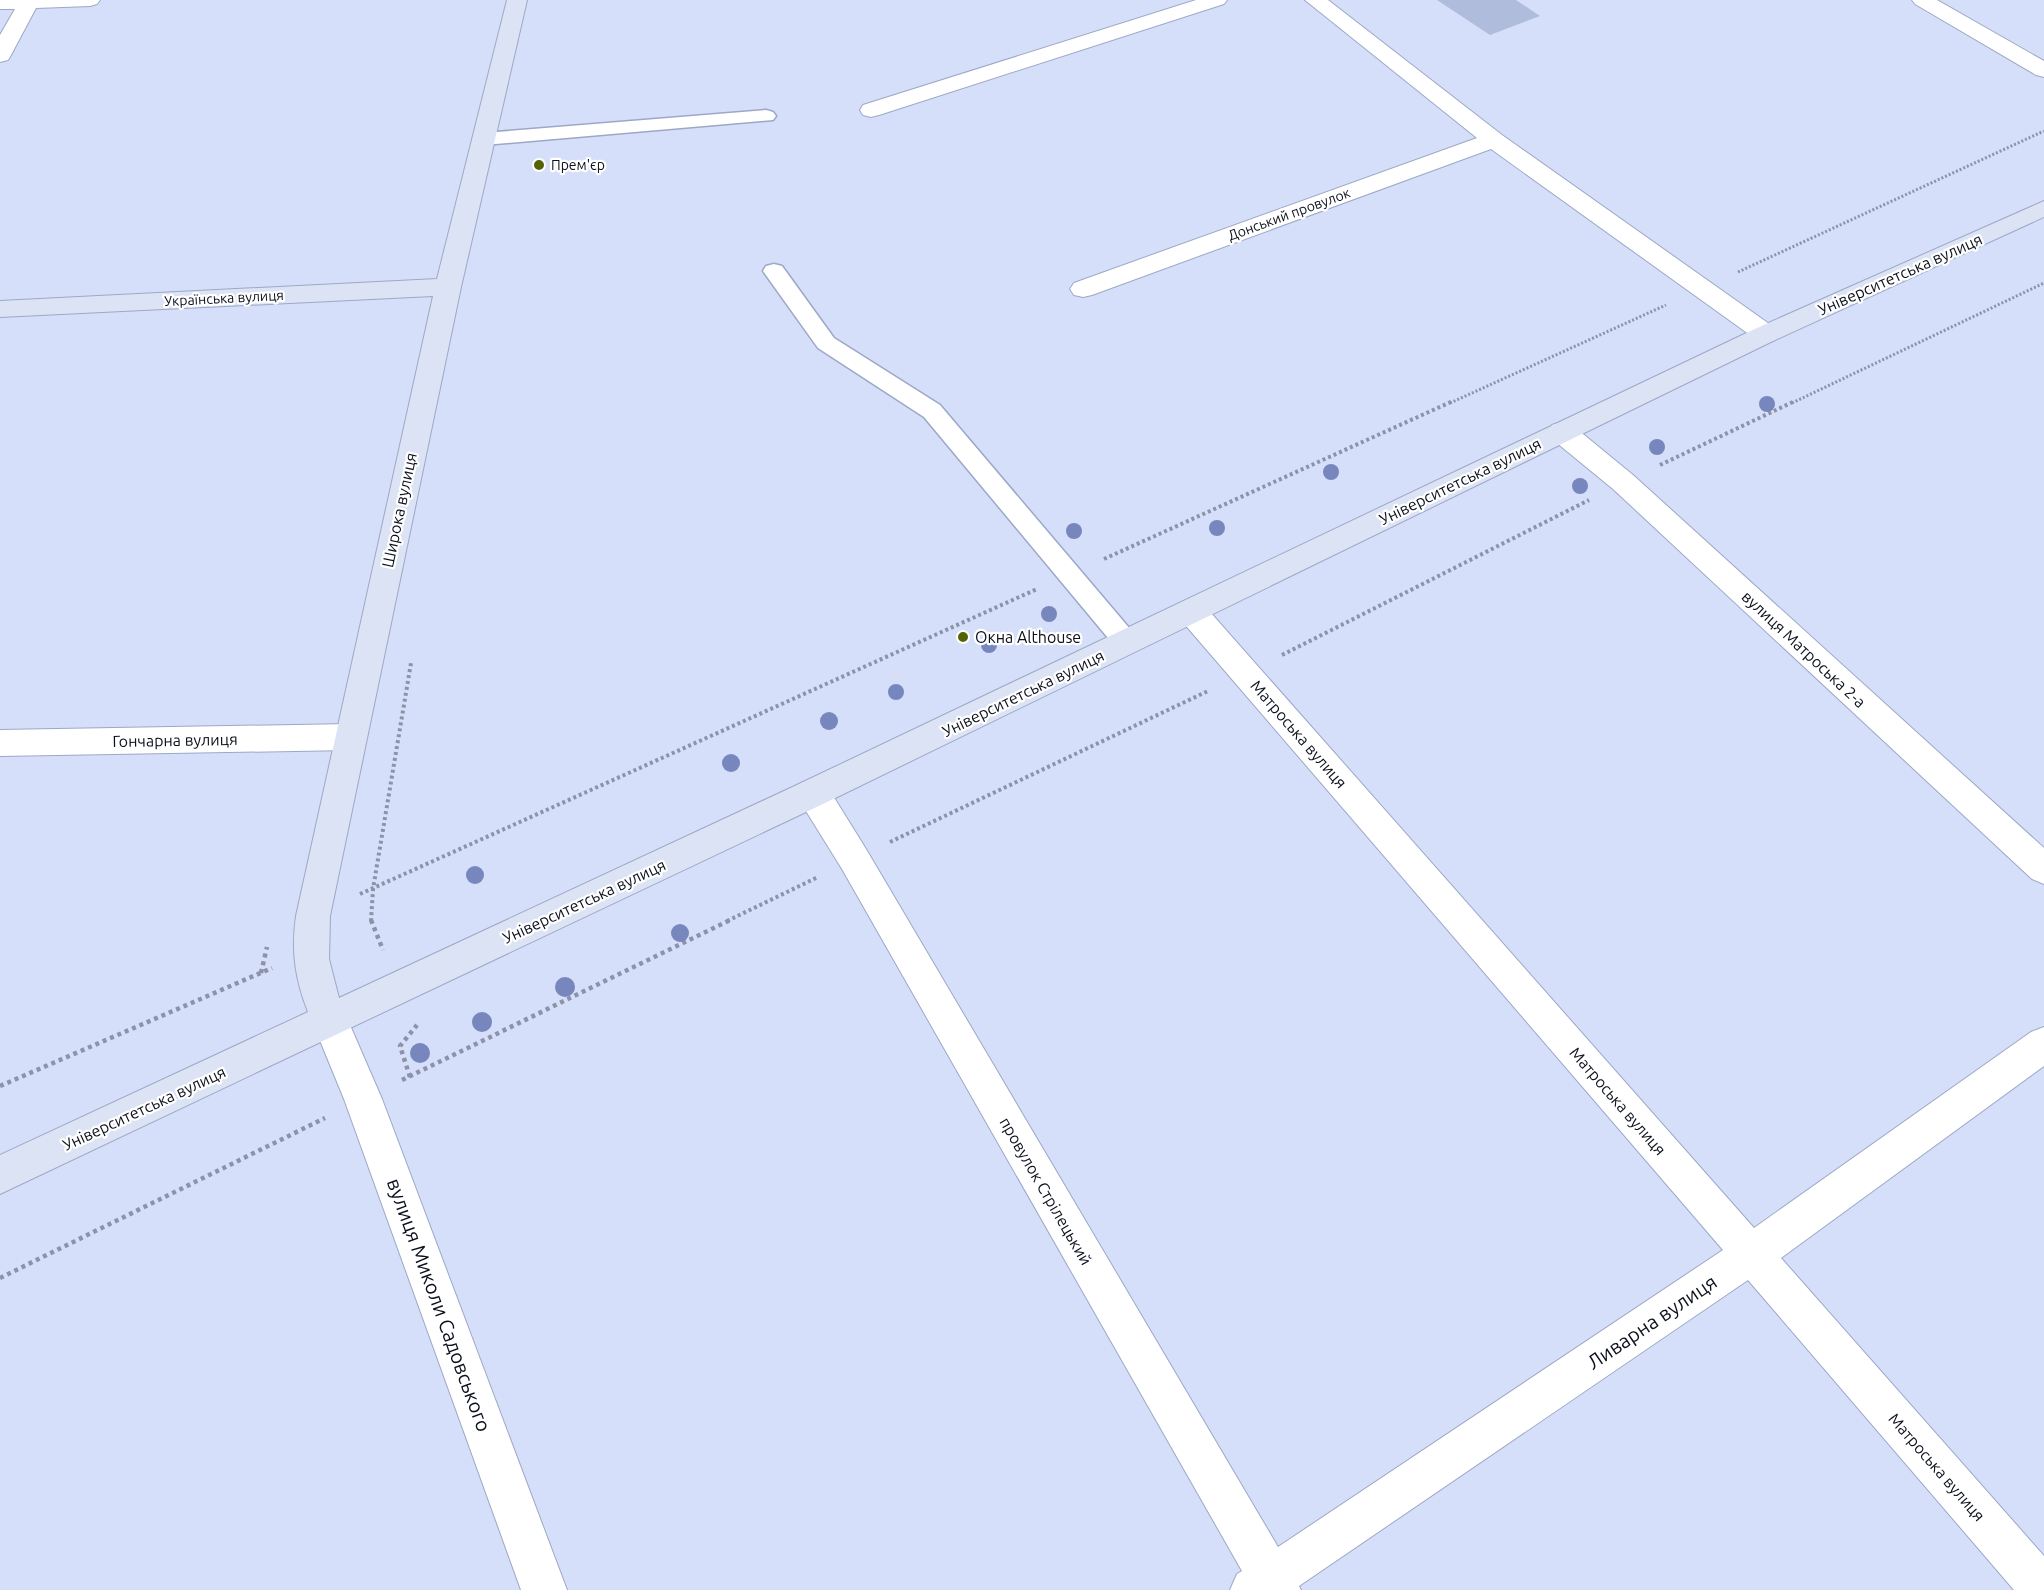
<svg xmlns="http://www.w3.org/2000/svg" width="2044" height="1590" viewBox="0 0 2044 1590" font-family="Ubuntu,sans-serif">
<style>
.building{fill:#b0bcdb}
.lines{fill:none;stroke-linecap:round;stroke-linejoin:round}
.lane-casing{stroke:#9ca8c7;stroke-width:3}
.street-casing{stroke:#9ca8c7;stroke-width:2}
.secondary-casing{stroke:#9ca8c7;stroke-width:2}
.path-far2{stroke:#8c93a8;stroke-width:3;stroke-dasharray:2 2;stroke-linecap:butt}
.path-far1{stroke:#8c93a8;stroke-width:4;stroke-dasharray:3 3;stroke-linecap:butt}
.path{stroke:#8c93a8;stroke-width:4.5;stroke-dasharray:4 4;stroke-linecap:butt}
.lane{fill:#fff;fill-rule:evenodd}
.street{fill:#fff;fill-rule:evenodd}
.secondary{fill:#dce3f5;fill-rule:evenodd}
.tree{fill:#7786bd}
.poi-dot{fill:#556305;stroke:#fff;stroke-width:2}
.labels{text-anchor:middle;stroke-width:4.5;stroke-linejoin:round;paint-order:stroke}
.far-poi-label{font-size:14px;fill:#0c101b;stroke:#fff;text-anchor:start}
.far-street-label{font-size:14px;fill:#0c101b;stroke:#fff}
.street-label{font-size:16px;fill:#0c101b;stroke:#fff}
.poi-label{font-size:16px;fill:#0c101b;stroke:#fff;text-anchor:start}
.near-street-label{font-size:20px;fill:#0c101b;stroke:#fff}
</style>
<rect width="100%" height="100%" fill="#d5dff9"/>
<polygon class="building" points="1437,0 1516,0 1540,16 1490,35"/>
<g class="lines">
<g class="lane-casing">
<g id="lane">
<polygon points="766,110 773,112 776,116 773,120 484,145 477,143 474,139 477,135 484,133"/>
<polygon points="774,264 782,266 834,338 940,405 1136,636 1140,643 1136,650 1127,653 1118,650 924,417 818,348 763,271 766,266"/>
</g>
</g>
<g class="street-casing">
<g id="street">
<polygon points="0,0 100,0 97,4 90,6 36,8 11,55 8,60 0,62 0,35 15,9 0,9"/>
<polygon points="1196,0 1227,0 1224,4 879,115 871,117 863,115 860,110 863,105"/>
<polygon points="1305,0 1328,0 1502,135 1775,328 1779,334 1775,340 1766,343 1757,340 1491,149 1092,295 1083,297 1074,295 1070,289 1074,283 1477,138"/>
<polygon points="1912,0 1937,0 2044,61 2044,77 2036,75 1915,4"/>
<polygon points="1562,422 1572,425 1633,475 2044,848 2044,884 2032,879 1613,489 1552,439 1548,432 1552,425"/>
<polygon points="1192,600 1203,604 1754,1228 2031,1032 2044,1027 2044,1066 1781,1258 2044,1556 2044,1590 2014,1590 1748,1280 1299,1586 1301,1590 1230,1590 1237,1574 1242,1571 842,869 801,803 797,793 801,783 813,779 825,783 866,849 1278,1547 1723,1250 1181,620 1177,612 1181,604"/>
<polygon points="350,724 361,728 366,737 361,746 350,750 0,756 0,730"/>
<polygon points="330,1004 343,1009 382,1099 567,1590 521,1590 344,1099 312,1021 317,1009"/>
</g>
</g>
<g class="secondary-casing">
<path id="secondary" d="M507 0H527L461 287 330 916 329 959 339 998 801 783 1757 328 2044 201V217L1775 340 825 803 0 1194V1155L308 1012C295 979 291 951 296 916L433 296 0 317V301L437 279Z"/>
</g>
<g class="path-far2">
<polyline points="1738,272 2044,131"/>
<polyline points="1450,403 1666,305"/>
<polyline points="1792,403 2044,283"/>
</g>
<g class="path-far1">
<polyline points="1660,465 1795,401"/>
<polyline points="1104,559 1453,401"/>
<polyline points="1282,655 1589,500"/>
<polyline points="890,842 1208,691"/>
<polyline points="360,894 1037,589"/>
<polyline points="371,921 373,889 411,663"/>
<polyline points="727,921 818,877"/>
</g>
<g class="path">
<polyline points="371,920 383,950"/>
<polyline points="261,973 267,947"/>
<polyline points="410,1077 400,1046 417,1025"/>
<polyline points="402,1080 730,920"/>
<polyline points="0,1086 272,968"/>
<polyline points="0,1278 325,1118"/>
</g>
<use href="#lane" class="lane"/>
<use href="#street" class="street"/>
<use href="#secondary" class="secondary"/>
</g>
<g class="tree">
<circle cx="1767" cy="404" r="8"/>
<circle cx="1657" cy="447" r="8"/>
<circle cx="1331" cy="472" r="8"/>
<circle cx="1580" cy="486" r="8"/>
<circle cx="1217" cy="528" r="8"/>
<circle cx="1074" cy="531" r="8"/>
<circle cx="1049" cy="614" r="8"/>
<circle cx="989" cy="645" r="8"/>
<circle cx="896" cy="692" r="8"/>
<circle cx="829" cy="721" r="9"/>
<circle cx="731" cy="763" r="9"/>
<circle cx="475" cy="875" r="9"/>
<circle cx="680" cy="933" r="9"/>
<circle cx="565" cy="987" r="10"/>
<circle cx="482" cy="1022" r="10"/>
<circle cx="420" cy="1053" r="10"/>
</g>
<g class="poi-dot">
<circle cx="539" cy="165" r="6"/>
<circle cx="963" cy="637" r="6"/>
</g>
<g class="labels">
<g class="far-poi-label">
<text x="551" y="170">Прем'єр</text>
</g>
<g class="far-street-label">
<text transform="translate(1289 214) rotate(-20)" y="5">Донський провулок</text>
<text transform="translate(224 298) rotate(-3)" y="5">Українська вулиця</text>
</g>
<g class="street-label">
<text transform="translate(1900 274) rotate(-24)" y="6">Університетська вулиця</text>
<text transform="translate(1460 481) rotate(-26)" y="6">Університетська вулиця</text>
<text transform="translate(399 510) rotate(-78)" y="6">Широка вулиця</text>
<text transform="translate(1804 649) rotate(43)" y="6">вулиця Матроська 2-а</text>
<text transform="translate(1023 693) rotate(-26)" y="6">Університетська вулиця</text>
<text transform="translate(1299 734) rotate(49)" y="6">Матроська вулиця</text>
<text transform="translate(175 740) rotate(-1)" y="6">Гончарна вулиця</text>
<text transform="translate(584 901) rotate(-25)" y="6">Університетська вулиця</text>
<text transform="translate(1618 1101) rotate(49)" y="6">Матроська вулиця</text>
<text transform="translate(144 1108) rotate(-25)" y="6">Університетська вулиця</text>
<text transform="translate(1046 1191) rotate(60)" y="6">провулок Стрілецький</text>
<text transform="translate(1937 1467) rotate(49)" y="6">Матроська вулиця</text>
</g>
<g class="poi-label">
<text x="975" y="643">Окна Althouse</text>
</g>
<g class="near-street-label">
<text transform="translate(439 1305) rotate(70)" y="7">вулиця Миколи Садовського</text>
<text transform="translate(1652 1322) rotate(-34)" y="7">Ливарна вулиця</text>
</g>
</g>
</svg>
